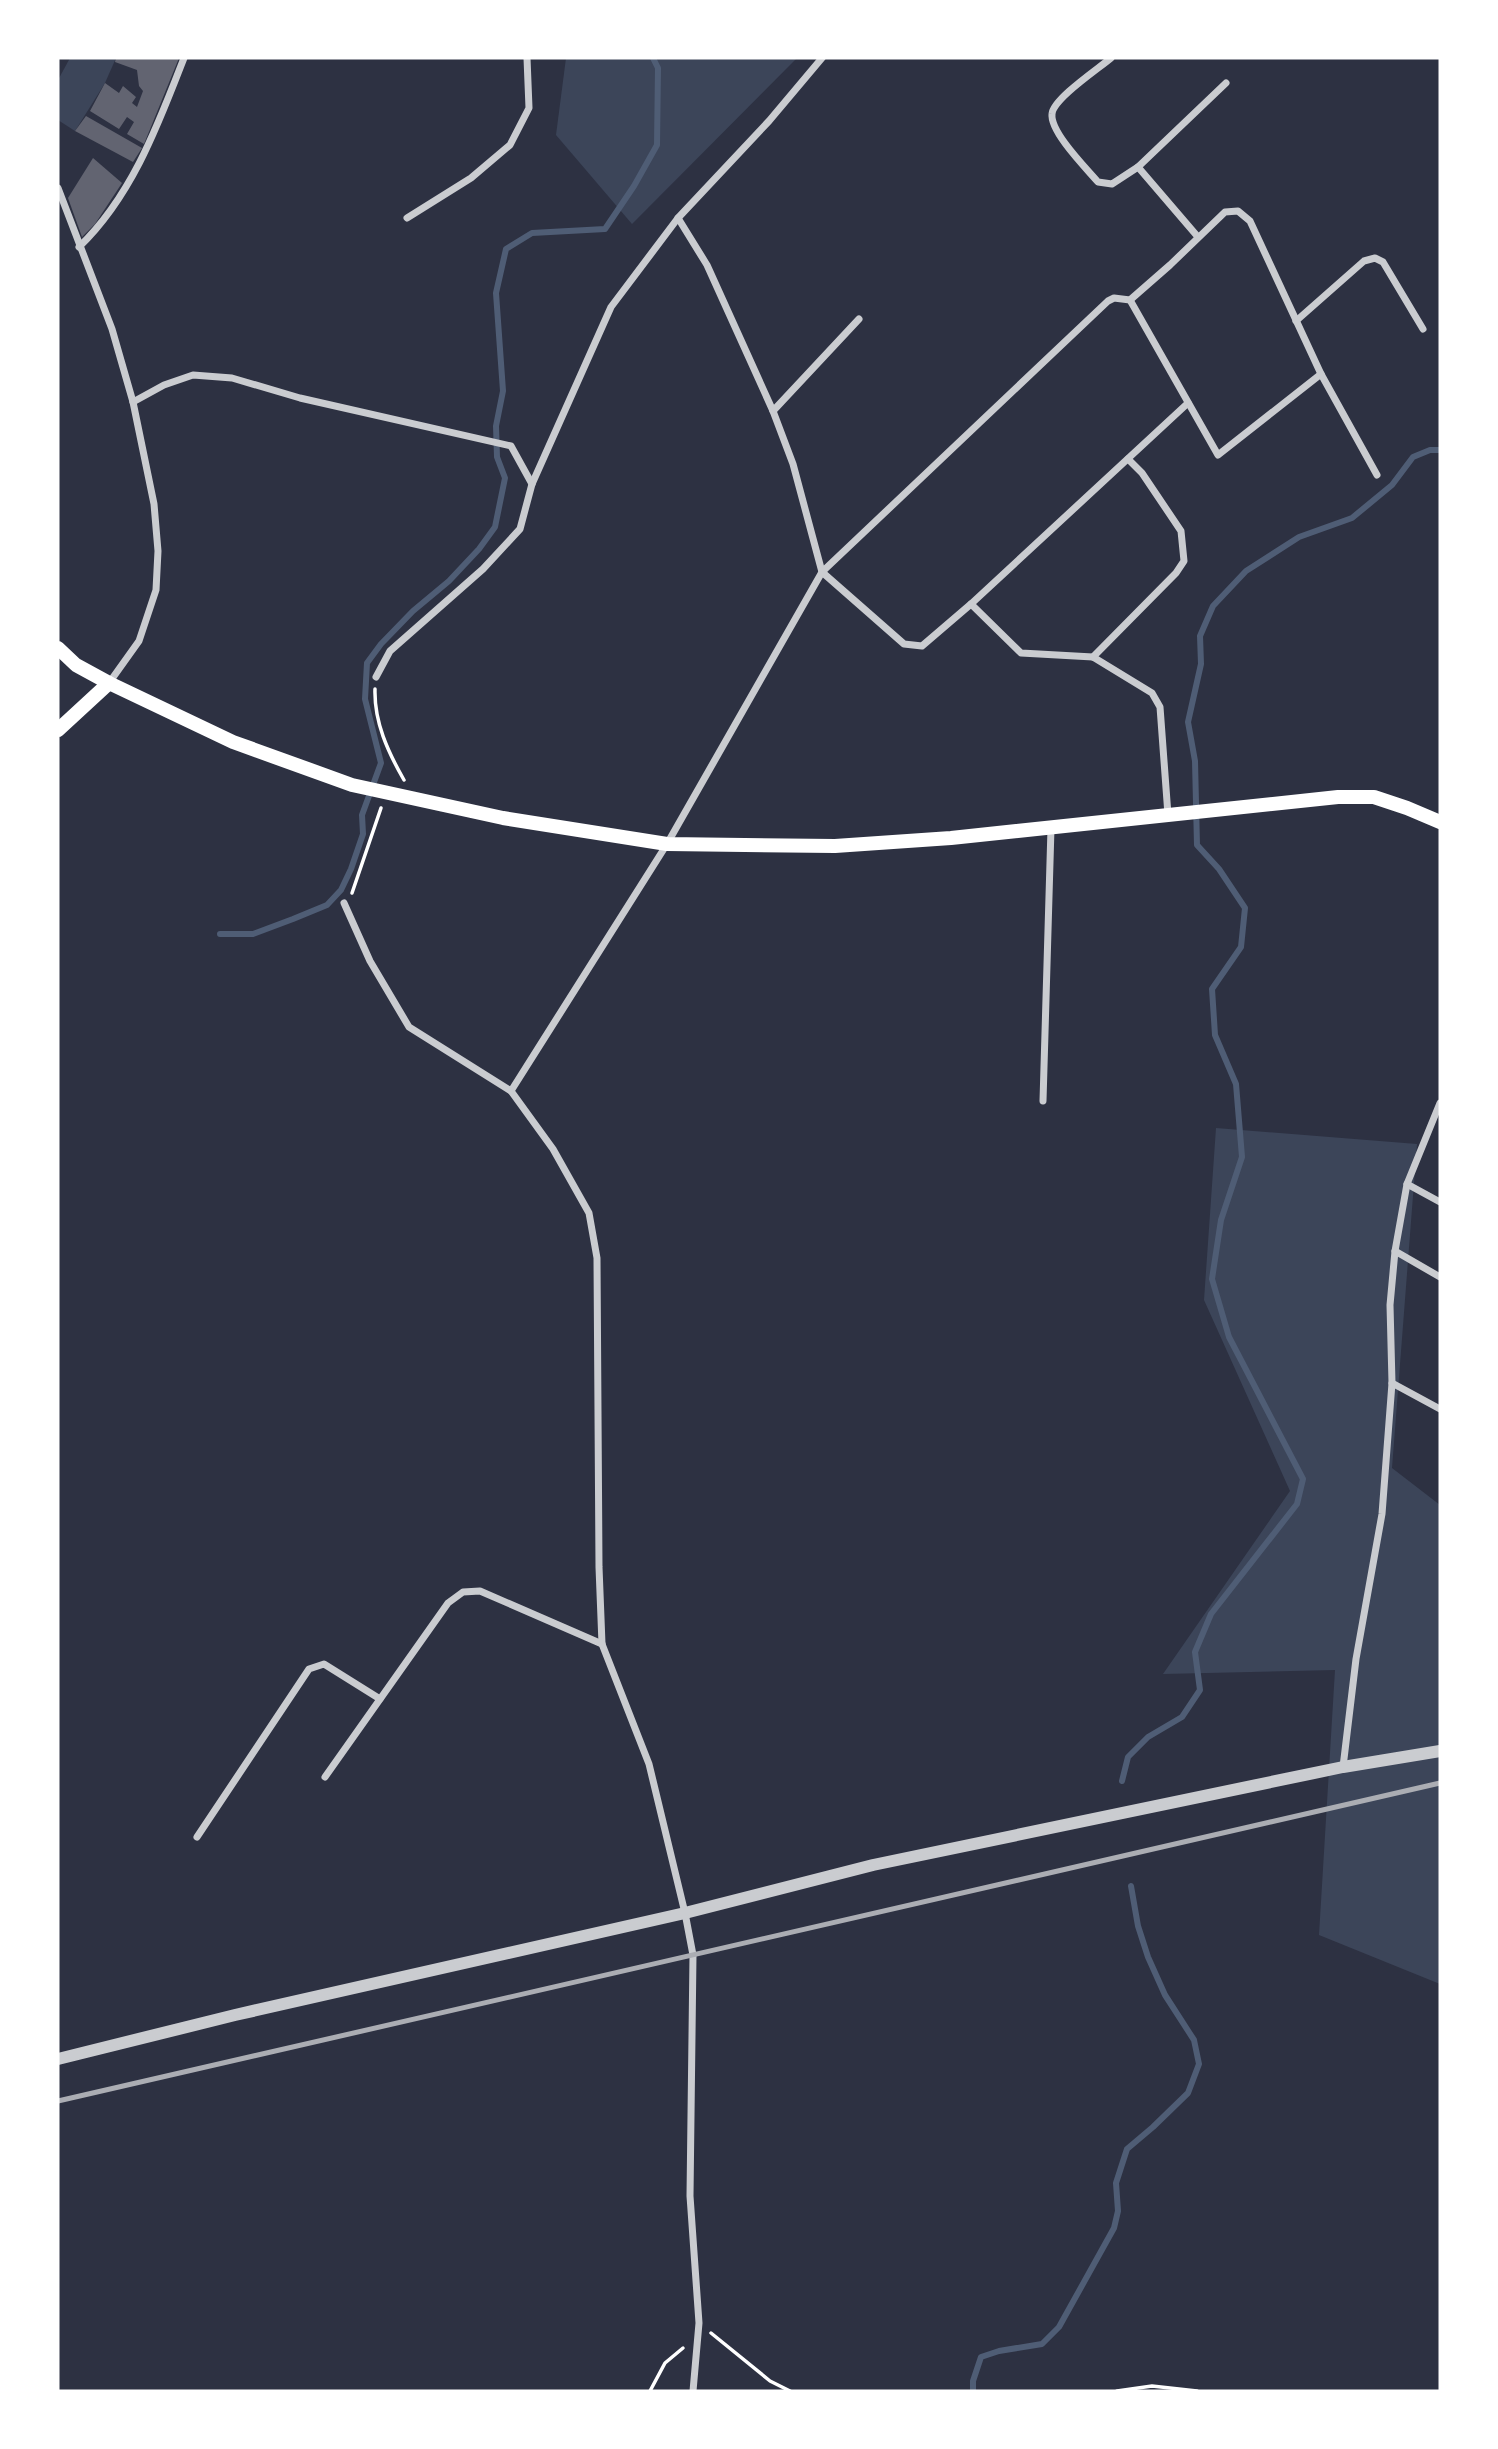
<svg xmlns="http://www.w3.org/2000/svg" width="1498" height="2449" viewBox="0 0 1498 2449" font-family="Bitter,serif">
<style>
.green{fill:#3c4559}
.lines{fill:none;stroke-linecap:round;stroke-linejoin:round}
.stream{stroke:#4f5d75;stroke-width:6}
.building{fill:#626471}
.path{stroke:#fff;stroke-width:3.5}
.minor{stroke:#caccd0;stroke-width:7}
.tertiary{stroke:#caccd0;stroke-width:12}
.secondary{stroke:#fff;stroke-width:14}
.rail{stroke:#abadb3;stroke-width:5}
</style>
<rect width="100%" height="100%" fill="#2d3142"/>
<g class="green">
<polygon points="70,58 116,58 105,83 75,131 58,120 58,80"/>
<polygon points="566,58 797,58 632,224 556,135"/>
<polygon points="1216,1128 1417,1144 1392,1468 1440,1505 1440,1984 1319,1935 1335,1670 1163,1674 1290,1491 1204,1300"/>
</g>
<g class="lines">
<g class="stream">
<polyline points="220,934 253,934 293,919 327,905 341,890 351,869 363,834 362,815 381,763 365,699 367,663 381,644 413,611 449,581 479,549 495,527 505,478 497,457 496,426 503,391 496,293 506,249 532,233 605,229 634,186 657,145 658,68 653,58"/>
<polyline points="1122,1781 1128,1757 1148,1737 1182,1717 1200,1690 1195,1652 1211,1614 1297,1504 1303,1479 1229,1337 1212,1279 1221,1220 1242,1157 1236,1084 1215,1035 1212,989 1241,947 1245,908 1219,869 1197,845 1195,761 1188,722 1201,664 1200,636 1213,606 1246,571 1299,537 1352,518 1392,485 1413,457 1430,450 1440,450"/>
<polyline points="973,2391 973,2381 981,2357 999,2351 1042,2344 1059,2327 1114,2228 1118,2211 1116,2183 1127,2149 1153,2127 1188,2093 1199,2064 1194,2040 1165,1995 1148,1957 1138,1926 1131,1886"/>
</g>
</g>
<g class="building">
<polygon points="116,58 179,58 144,144 127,134 134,122 127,117 119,129 90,111 105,83 119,93 123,86 136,97 132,103 137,107 143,91 139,86 137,70 115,62"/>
<polygon points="86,116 142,148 133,162 75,131"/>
<polygon points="93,158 122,183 95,224 82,237 68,198"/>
</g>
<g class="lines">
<g class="path">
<path d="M375 689C374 722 388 752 404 780"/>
<polyline points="352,893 381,808"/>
<polyline points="711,2333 770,2381 790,2391"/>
<polyline points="650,2391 665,2363 683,2348"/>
<polyline points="1117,2391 1152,2386 1197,2391"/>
</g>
<g class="minor">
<path d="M1111 58C1098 69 1053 99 1052 114 1050 132 1086 168 1098 182L1112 184 1138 167 1226 83"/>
<polyline points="1138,167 1198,237"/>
<polyline points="58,188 112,329 133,402 154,504 158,551 156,590 139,641 109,683"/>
<polyline points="407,218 471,178 510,145 529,108 527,58"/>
<polyline points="678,218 707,265 773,411 793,464 822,572 904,644 922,646 971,604 1188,403"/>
<path d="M79 247C132 196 158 125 184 58"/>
<polyline points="1130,300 1218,455 1321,374"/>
<polyline points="1296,321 1364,261 1375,258 1383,262 1423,329"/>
<polyline points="133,402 164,385 193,375 232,378 300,398 511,446 532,484"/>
<polyline points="773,411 859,319"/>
<polyline points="971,604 1021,653 1093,657 1152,693 1160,707 1168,815"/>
<polyline points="1093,657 1176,573 1184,561 1181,531 1142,473 1128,459"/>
<polyline points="376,677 390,651 483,569 520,529 532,484 611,307 678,218 769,121 822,58"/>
<polyline points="344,903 370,961 409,1027 511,1091 553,1149 589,1213 597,1258 599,1567 602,1644 649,1764 685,1913 693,1955 690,2196 699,2323 693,2391"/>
<polyline points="511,1091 667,844 822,572 1108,301 1114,298 1130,300 1170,265 1225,212 1238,211 1250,221 1321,374 1377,475"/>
<polyline points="1043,1101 1051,828"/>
<polyline points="1407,1184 1440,1202"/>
<polyline points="1395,1251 1440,1277"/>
<polyline points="1392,1383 1440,1409"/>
<polyline points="1343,1767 1356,1659 1382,1514 1392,1383 1390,1305 1395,1251 1407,1184 1440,1103"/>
<polyline points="325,1777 448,1603 463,1592 480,1591 602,1644"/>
<polyline points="197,1837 309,1669 324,1664 380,1699"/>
</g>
<polyline class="tertiary" points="58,2059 235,2015 685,1913 873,1865 1343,1767 1440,1751"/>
<g class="secondary">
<polyline points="58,648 76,665 109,683 233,742 352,785 503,818 667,844 835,846 951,838 1338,797 1374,797 1407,808 1440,822"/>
<polyline points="58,730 109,683"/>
</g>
<polyline class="rail" points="58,2101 1440,1783"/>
</g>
<rect width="1498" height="2449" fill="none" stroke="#ffffff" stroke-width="119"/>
</svg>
